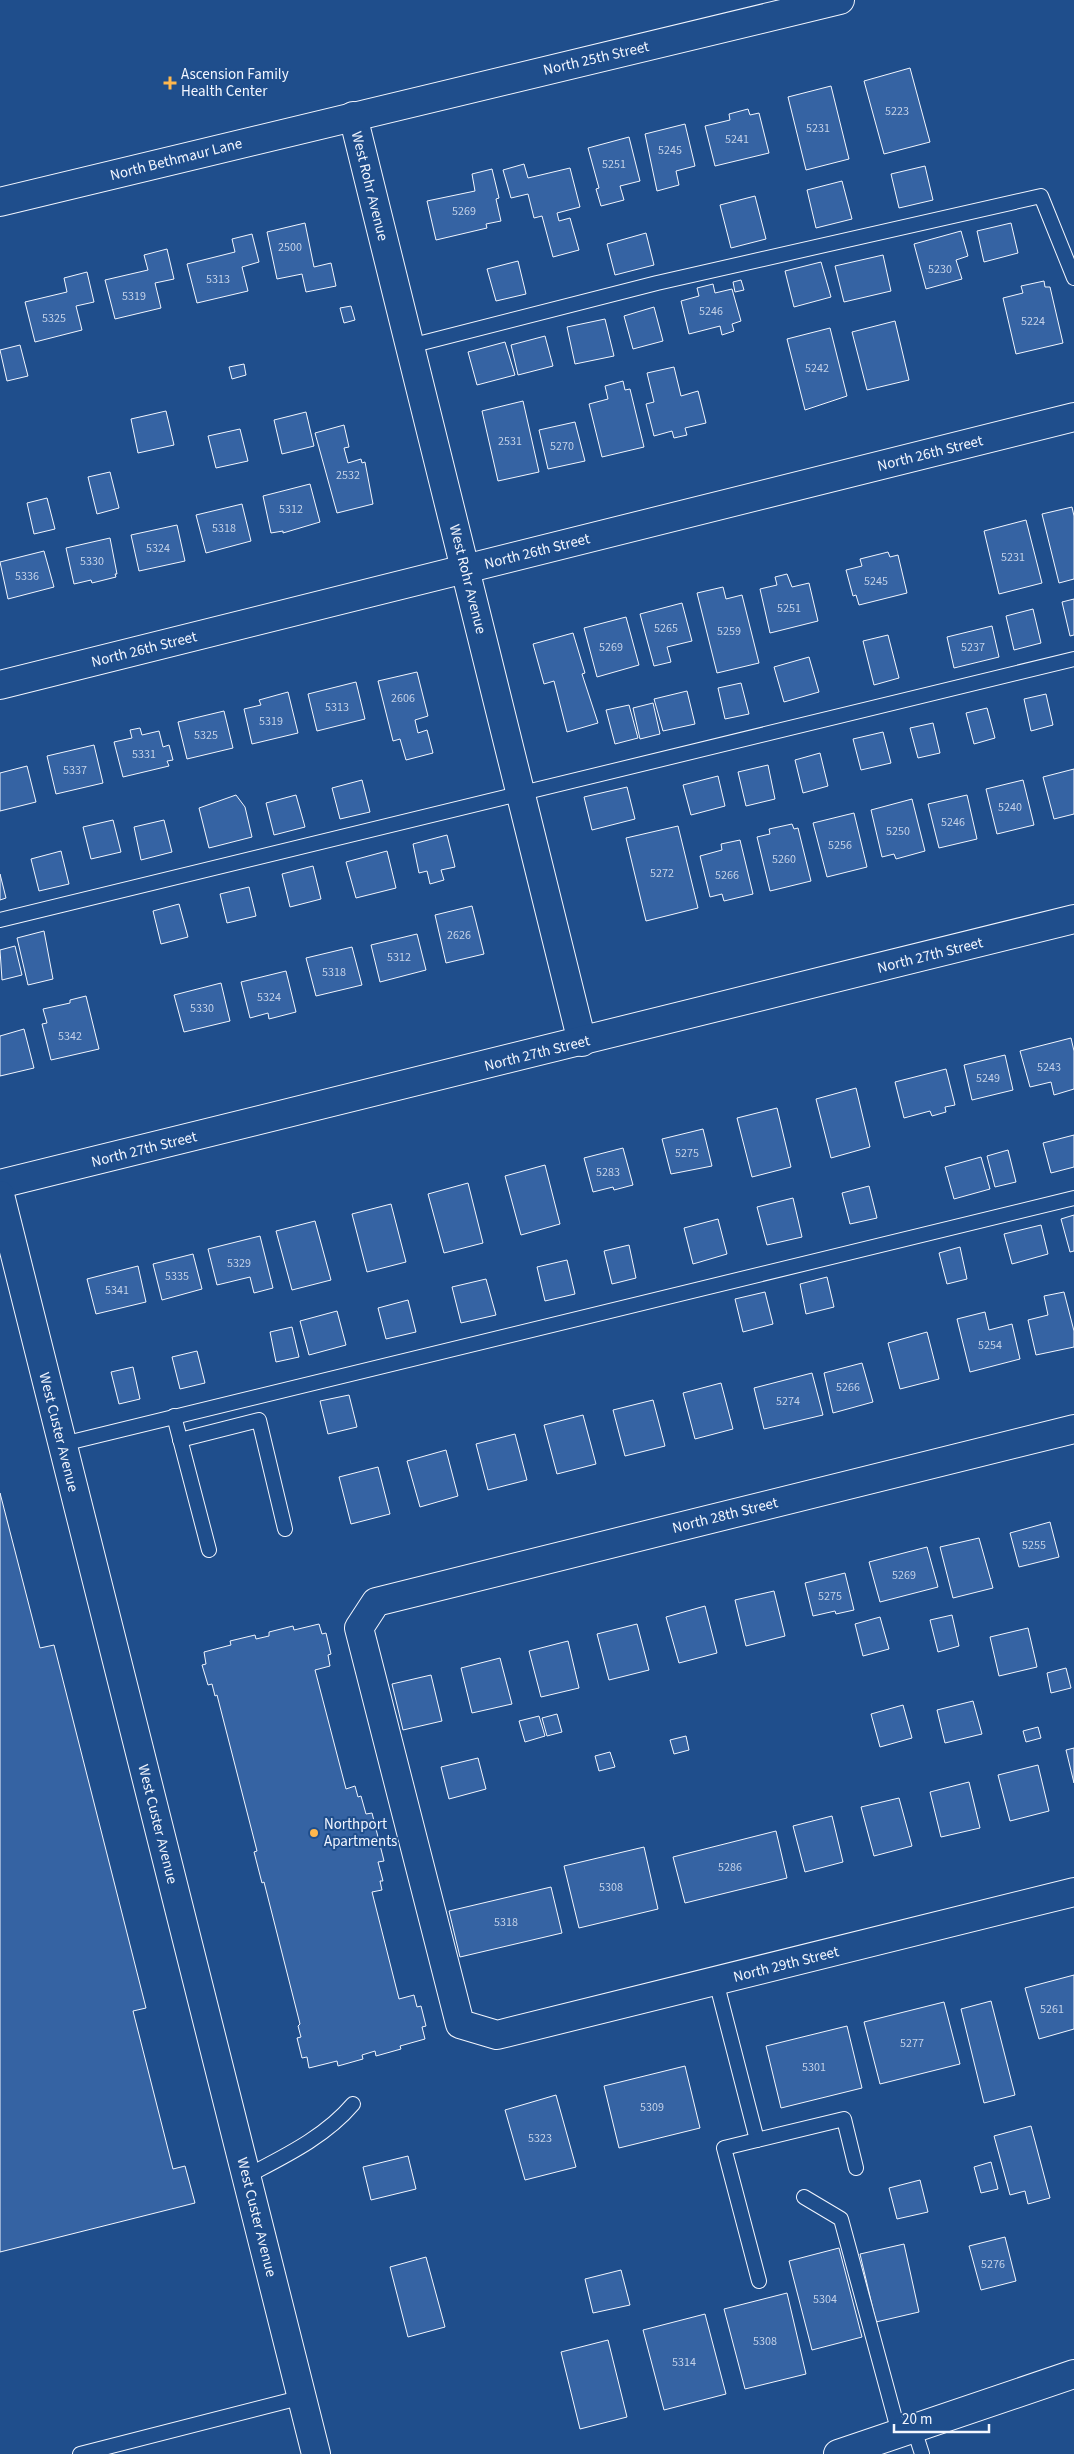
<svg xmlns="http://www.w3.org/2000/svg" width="1074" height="2454" viewBox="0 0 1074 2454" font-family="'Source Sans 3',sans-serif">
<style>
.building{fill:#3563a3;stroke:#f2f6ff}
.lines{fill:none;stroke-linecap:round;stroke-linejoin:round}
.lane-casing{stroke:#f2f6ff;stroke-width:16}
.street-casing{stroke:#f2f6ff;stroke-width:30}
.secondary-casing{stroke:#f2f6ff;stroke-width:30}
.lane{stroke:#1f4e8c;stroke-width:14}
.street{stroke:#1f4e8c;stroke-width:28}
.secondary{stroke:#1f4e8c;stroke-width:28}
.poi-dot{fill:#ffb74d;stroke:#1f4e8c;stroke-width:2}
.labels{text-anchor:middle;stroke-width:4;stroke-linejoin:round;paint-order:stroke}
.number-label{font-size:12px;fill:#c3d1e8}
.street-label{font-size:15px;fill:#f2f6ff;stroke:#1f4e8c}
.poi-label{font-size:15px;fill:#f2f6ff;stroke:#1f4e8c;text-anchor:start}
</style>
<rect width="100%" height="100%" fill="#1f4e8c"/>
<g class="building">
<polygon points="910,68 930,142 884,154 864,81"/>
<polygon points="831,86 849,159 806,170 788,97"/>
<polygon points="748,109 750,115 759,113 769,153 715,166 705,126 730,120 729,114"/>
<polygon points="685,124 695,166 676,171 679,185 657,191 645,134"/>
<polygon points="629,137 640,181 620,186 624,200 601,206 596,189 599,188 588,148"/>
<polygon points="524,164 528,178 570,168 580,207 557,213 559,221 570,218 579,250 553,257 542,216 534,218 528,194 511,198 503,170"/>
<polygon points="925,166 933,200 899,208 891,174"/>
<polygon points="492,169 499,198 496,199 501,221 486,224 487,228 436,240 427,201 475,191 472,174"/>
<polygon points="842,181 852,219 816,228 807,190"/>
<polygon points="755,196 766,239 731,248 720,205"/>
<polygon points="305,223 314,267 331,263 336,286 306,292 302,274 277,279 267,232"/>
<polygon points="1011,223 1018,253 984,262 977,231"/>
<polygon points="961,231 968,256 956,260 962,279 926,289 914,244"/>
<polygon points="646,233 654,265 615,275 607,244"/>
<polygon points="252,234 259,262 242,267 248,291 197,303 187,264 235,252 232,239"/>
<polygon points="167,249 174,279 155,283 161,308 115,319 105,280 148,270 144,255"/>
<polygon points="883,255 891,291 844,302 835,266"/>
<polygon points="518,261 526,294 496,301 487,269"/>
<polygon points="821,262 831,297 794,307 785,271"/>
<polygon points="87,272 94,302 76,306 82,330 35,342 25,302 67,292 64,278"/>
<polygon points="741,280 744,290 735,292 733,282"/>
<polygon points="1044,281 1045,287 1050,287 1063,343 1016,354 1003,298 1023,293 1021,286"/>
<polygon points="713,284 715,293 732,289 741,321 732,324 734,331 722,335 720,326 689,334 681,301 699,296 697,288"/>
<polygon points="351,306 355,320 344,323 340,308"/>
<polygon points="654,307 663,341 633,349 624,316"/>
<polygon points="605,319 614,356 575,364 567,327"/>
<polygon points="895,321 909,380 867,390 852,332"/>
<polygon points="830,328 847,396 805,410 787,339"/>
<polygon points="545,336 553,366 518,375 511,345"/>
<polygon points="505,342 515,375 477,385 468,352"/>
<polygon points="20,345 28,376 7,381 0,350"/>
<polygon points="244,364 246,375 232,379 229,367"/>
<polygon points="674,367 681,396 698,391 706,423 685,428 687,435 674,438 672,431 654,436 646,404 654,402 647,373"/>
<polygon points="623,381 625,390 630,389 644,447 602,457 589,404 608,399 605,386"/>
<polygon points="523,401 539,472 498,481 482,411"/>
<polygon points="166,411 174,445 138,453 131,419"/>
<polygon points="306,412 314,446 282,454 274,420"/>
<polygon points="575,422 585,461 548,469 539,430"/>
<polygon points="344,425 349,447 344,448 348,463 361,459 362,463 365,462 373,504 337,513 315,433"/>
<polygon points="240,429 248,461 216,468 208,436"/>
<polygon points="110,472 119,508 97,514 88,477"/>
<polygon points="310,484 320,522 283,533 283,531 271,533 263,496"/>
<polygon points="47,498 55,529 34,534 27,503"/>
<polygon points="242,504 251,541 206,553 196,515"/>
<polygon points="1072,507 1074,516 1074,579 1059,583 1042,514"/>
<polygon points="1026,520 1042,583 999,594 984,531"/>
<polygon points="177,525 185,561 139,571 131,535"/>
<polygon points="110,538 117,574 115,574 116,577 92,583 91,580 74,584 66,548"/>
<polygon points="44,551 54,587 8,599 0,562"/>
<polygon points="888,552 890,557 898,555 907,593 859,605 856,595 853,596 846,570 862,566 860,559"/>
<polygon points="787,574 792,587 809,583 818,621 770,633 760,589 777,585 775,577"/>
<polygon points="723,587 726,599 742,595 759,663 717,673 697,593"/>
<polygon points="1074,599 1074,635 1070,636 1062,602"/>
<polygon points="682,603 692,641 667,647 671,662 654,666 640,614"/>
<polygon points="1033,609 1041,643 1014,650 1006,616"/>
<polygon points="626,617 639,665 597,677 584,628"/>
<polygon points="992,626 999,657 954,668 947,637"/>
<polygon points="573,633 585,673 582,674 598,723 567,732 554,681 544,684 533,644"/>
<polygon points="888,635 899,678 874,685 863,641"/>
<polygon points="809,657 819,692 784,702 774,667"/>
<polygon points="417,672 428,716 415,720 418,733 427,730 433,753 406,760 400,739 393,741 378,681"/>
<polygon points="356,682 365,719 317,731 308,694"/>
<polygon points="741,683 749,714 725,719 718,688"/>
<polygon points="687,691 695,724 663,731 654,699"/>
<polygon points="288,692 298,733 252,744 244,709 261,705 259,700"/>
<polygon points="1046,694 1053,725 1031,731 1024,699"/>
<polygon points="653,703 660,734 640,739 633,708"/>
<polygon points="629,705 638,738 615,744 606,710"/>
<polygon points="987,708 995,738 974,744 966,713"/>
<polygon points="224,711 233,748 187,759 178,722"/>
<polygon points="933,723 940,753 918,758 910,728"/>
<polygon points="140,728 142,735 159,731 163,747 169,745 173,760 167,761 169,766 123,777 114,742 132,738 130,730"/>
<polygon points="883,732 891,763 861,770 853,739"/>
<polygon points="94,745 103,783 56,794 47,756"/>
<polygon points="820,753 828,786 803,793 795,760"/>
<polygon points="768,765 775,799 746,806 738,772"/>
<polygon points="27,766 36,802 0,811 0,773"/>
<polygon points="1074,769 1074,814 1054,819 1043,777"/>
<polygon points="718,776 725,806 691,815 683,785"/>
<polygon points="362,780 370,812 340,819 332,788"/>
<polygon points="1023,780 1034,825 997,834 986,789"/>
<polygon points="627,787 635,819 592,830 584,797"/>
<polygon points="236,795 245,807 252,837 209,848 199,808"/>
<polygon points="296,795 305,827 274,835 266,803"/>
<polygon points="967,795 977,839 939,848 928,804"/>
<polygon points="912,799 925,851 896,859 894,854 882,857 871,810"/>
<polygon points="854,813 867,867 827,877 813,823"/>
<polygon points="113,820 121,852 91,859 83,827"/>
<polygon points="164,820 172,852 141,860 134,827"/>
<polygon points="792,824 794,829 798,828 811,881 770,891 757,837 770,834 769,829"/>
<polygon points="678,826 698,908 646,921 626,838"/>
<polygon points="447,835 455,867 441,870 444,880 430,884 427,871 419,873 413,844"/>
<polygon points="740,840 753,894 724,901 722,894 710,897 700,856 722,850 721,844"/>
<polygon points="61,851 69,884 39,891 31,859"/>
<polygon points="387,851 396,888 356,898 346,862"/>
<polygon points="313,866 321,899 290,907 282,874"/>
<polygon points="0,874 6,898 0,900"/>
<polygon points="249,887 256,916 227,923 220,894"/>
<polygon points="179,904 188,937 161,944 153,911"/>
<polygon points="472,906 484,954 446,963 435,915"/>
<polygon points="44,931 53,979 28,985 17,938"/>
<polygon points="417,934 426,970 380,982 371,945"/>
<polygon points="15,946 22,975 2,980 0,950"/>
<polygon points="352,947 362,985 316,996 306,958"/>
<polygon points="286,971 296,1012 269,1019 268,1013 250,1018 241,982"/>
<polygon points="221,983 230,1021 184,1032 174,995"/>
<polygon points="86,996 99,1049 51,1060 42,1024 47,1023 43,1009 70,1003 70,1000"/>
<polygon points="24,1029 34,1068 0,1076 0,1036"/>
<polygon points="1071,1038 1074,1051 1074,1089 1054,1095 1051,1082 1030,1087 1020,1051"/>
<polygon points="1005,1055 1013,1090 972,1100 964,1065"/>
<polygon points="946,1069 955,1105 945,1107 946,1112 932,1116 930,1111 904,1118 895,1082"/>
<polygon points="856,1088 870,1147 831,1158 816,1099"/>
<polygon points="777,1108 791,1167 752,1177 737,1118"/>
<polygon points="703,1129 712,1166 671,1174 662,1139"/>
<polygon points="1074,1135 1074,1167 1051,1173 1043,1143"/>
<polygon points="623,1148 633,1185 614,1190 613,1187 593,1192 584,1158"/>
<polygon points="1008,1150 1016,1182 995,1187 987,1156"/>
<polygon points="981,1157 990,1189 954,1199 945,1167"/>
<polygon points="545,1165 560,1224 521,1235 505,1176"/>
<polygon points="468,1183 483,1243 444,1253 428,1194"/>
<polygon points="869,1186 877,1218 850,1224 842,1193"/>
<polygon points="793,1198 802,1237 767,1245 757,1207"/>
<polygon points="391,1204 406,1262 367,1272 352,1214"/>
<polygon points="1074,1215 1074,1251 1070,1252 1061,1219"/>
<polygon points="718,1219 727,1254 693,1264 684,1228"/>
<polygon points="315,1221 331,1280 292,1290 276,1231"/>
<polygon points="1041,1225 1048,1254 1012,1264 1004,1234"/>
<polygon points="260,1236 273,1288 254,1293 250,1277 217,1285 208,1249"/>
<polygon points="629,1245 636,1278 612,1284 604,1251"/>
<polygon points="960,1247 967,1279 947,1284 939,1253"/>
<polygon points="193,1254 202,1289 162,1300 153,1264"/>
<polygon points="567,1260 575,1294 545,1301 537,1267"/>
<polygon points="138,1266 146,1302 96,1314 87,1279"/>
<polygon points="827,1277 834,1307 806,1314 800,1284"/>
<polygon points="486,1279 496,1315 461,1323 452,1287"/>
<polygon points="765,1292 773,1324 743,1332 735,1299"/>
<polygon points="1064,1292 1074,1331 1074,1347 1036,1355 1028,1320 1048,1315 1044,1296"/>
<polygon points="408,1300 416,1332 386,1339 378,1308"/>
<polygon points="337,1311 346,1345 309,1355 300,1321"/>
<polygon points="985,1312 989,1330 1012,1324 1020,1359 970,1372 957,1319"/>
<polygon points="292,1327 299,1357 276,1362 270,1332"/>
<polygon points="927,1332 939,1379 900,1389 888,1343"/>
<polygon points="197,1351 205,1383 180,1389 172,1357"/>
<polygon points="862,1363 873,1402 833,1413 824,1373"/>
<polygon points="133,1367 140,1399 119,1404 111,1372"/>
<polygon points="812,1373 823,1415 764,1429 754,1388"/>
<polygon points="721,1383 733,1429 695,1439 683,1393"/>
<polygon points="349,1395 357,1427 328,1434 320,1401"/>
<polygon points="653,1400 665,1446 625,1456 613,1410"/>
<polygon points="583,1415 596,1464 557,1474 544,1425"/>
<polygon points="515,1434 527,1480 488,1490 476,1444"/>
<polygon points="446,1450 458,1496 420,1507 407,1461"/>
<polygon points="378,1467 390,1514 351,1524 339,1477"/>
<polygon points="0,1493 40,1648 54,1645 146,2008 133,2011 173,2169 185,2166 195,2203 0,2252"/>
<polygon points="1050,1522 1059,1557 1019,1567 1010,1533"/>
<polygon points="979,1538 993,1588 953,1598 940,1547"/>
<polygon points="927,1547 938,1587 880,1602 869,1562"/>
<polygon points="845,1573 854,1610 836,1614 835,1611 813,1616 805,1583"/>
<polygon points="774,1591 785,1636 746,1646 735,1600"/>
<polygon points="705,1606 717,1653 679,1663 666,1617"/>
<polygon points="952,1615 959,1646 938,1652 930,1620"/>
<polygon points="880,1617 889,1649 863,1656 855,1624"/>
<polygon points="319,1624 322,1634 326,1633 331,1654 328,1655 330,1666 315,1670 346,1789 355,1786 358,1797 361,1796 366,1814 372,1813 384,1861 378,1862 383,1881 380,1881 382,1890 372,1892 399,1999 414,1995 417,2007 421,2006 426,2026 422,2027 425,2039 400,2046 401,2049 376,2056 375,2051 362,2055 363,2059 338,2066 337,2061 309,2068 307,2057 302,2058 297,2038 301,2037 298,2026 300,2024 264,1882 262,1883 254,1852 257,1851 217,1695 215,1696 212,1684 208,1685 202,1665 206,1664 204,1652 231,1645 230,1641 255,1635 256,1639 269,1636 269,1632 293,1626 294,1630"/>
<polygon points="637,1624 649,1670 609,1680 597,1634"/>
<polygon points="1028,1628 1037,1667 999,1676 990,1637"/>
<polygon points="568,1641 579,1688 541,1697 529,1651"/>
<polygon points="500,1658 512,1704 472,1713 461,1668"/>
<polygon points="1066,1668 1071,1688 1051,1693 1047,1673"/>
<polygon points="431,1675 442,1721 403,1730 392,1684"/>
<polygon points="973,1701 982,1734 945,1743 937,1710"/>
<polygon points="903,1705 912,1738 880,1747 871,1714"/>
<polygon points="557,1714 562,1732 547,1736 542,1718"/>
<polygon points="539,1716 545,1736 525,1742 519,1721"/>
<polygon points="1038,1727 1041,1738 1026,1742 1023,1731"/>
<polygon points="686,1736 689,1750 674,1754 670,1740"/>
<polygon points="1074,1748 1074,1783 1066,1750"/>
<polygon points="610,1752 615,1767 599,1771 595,1756"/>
<polygon points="478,1758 486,1789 449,1799 441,1767"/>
<polygon points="1038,1765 1049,1811 1010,1821 998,1775"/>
<polygon points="969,1782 980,1828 941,1837 930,1792"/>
<polygon points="899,1798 912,1846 874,1856 861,1807"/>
<polygon points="832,1816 843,1862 805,1872 793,1826"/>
<polygon points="776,1831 787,1878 685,1903 673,1857"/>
<polygon points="644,1847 658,1909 579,1928 564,1866"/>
<polygon points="551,1887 562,1933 460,1957 449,1911"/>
<polygon points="1074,1975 1074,2029 1039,2039 1025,1988"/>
<polygon points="991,2001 1015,2095 984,2103 961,2009"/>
<polygon points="944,2002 960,2064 880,2084 864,2022"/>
<polygon points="847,2026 862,2088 781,2108 766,2046"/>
<polygon points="685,2066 700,2128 619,2148 604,2086"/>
<polygon points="556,2095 576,2167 525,2180 505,2110"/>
<polygon points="1031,2126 1050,2198 1028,2204 1025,2191 1010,2195 994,2136"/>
<polygon points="408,2156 416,2189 371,2200 363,2167"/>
<polygon points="991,2162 998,2189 981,2193 974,2167"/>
<polygon points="920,2180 928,2212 897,2219 889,2188"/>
<polygon points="1005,2237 1016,2281 981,2290 969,2246"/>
<polygon points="904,2244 919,2312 876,2322 860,2254"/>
<polygon points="839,2248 862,2337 812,2350 789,2261"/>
<polygon points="426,2257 445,2327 408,2337 390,2267"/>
<polygon points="621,2270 630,2305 593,2313 585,2279"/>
<polygon points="787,2293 806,2374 745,2389 724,2309"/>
<polygon points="705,2314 726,2394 664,2410 643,2330"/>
<polygon points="608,2340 627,2417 580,2429 561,2352"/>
</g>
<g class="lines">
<g class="lane-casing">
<g id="lane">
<polyline points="410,346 657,283 1041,196 1074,278"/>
<polyline points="0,920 1074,659"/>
<polyline points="174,1416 209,1550"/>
<polyline points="180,1440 259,1420 285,1529"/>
<polyline points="63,1444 1074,1198"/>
<polyline points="716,1981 757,2140 724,2148 759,2281"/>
<polyline points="757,2140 844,2119 856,2168"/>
<path d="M247 2176C285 2156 325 2137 353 2104"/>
<polyline points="804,2197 841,2219 899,2433"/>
<polyline points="914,2429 922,2454"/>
<polyline points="80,2454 303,2397"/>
</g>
</g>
<g class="street-casing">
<g id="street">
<polyline points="353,116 582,1042"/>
<polyline points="0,202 840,0"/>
<polyline points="0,685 1074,417"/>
<polyline points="0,1184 1074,919"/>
<polyline points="0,1195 316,2454"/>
<polyline points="1074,1429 376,1602 359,1628 460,2024 497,2035 1074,1892"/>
</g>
</g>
<g class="secondary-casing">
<polyline id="secondary" points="838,2454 1074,2374"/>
</g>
<use href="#lane" class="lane"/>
<use href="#street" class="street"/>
<use href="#secondary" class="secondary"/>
</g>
<g class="poi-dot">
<path d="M167.5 75.5h5v5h5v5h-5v5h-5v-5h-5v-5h5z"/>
<circle cx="314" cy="1833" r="5"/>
</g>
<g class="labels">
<g class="number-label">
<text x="897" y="115">5223</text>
<text x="818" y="132">5231</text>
<text x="737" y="143">5241</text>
<text x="670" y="154">5245</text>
<text x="614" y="168">5251</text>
<text x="464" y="215">5269</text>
<text x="290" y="251">2500</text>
<text x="940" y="273">5230</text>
<text x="218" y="283">5313</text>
<text x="134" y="300">5319</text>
<text x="711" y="315">5246</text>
<text x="54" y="322">5325</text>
<text x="1033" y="325">5224</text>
<text x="817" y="372">5242</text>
<text x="510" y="445">2531</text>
<text x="562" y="450">5270</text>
<text x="348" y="479">2532</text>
<text x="291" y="513">5312</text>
<text x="224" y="532">5318</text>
<text x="158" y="552">5324</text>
<text x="1013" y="561">5231</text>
<text x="92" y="565">5330</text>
<text x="27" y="580">5336</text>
<text x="876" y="585">5245</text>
<text x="789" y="612">5251</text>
<text x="666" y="632">5265</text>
<text x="729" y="635">5259</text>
<text x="611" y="651">5269</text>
<text x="973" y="651">5237</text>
<text x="403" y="702">2606</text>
<text x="337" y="711">5313</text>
<text x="271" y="725">5319</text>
<text x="206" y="739">5325</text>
<text x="144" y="758">5331</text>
<text x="75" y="774">5337</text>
<text x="1010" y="811">5240</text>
<text x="953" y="826">5246</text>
<text x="898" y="835">5250</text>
<text x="840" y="849">5256</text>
<text x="784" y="863">5260</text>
<text x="662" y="877">5272</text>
<text x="727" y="879">5266</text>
<text x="459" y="939">2626</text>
<text x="399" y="961">5312</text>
<text x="334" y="976">5318</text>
<text x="269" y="1001">5324</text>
<text x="202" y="1012">5330</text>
<text x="70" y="1040">5342</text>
<text x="1049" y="1071">5243</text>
<text x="988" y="1082">5249</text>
<text x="687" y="1157">5275</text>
<text x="608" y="1176">5283</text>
<text x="239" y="1267">5329</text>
<text x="177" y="1280">5335</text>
<text x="117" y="1294">5341</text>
<text x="990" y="1349">5254</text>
<text x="848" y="1391">5266</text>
<text x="788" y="1405">5274</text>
<text x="1034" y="1549">5255</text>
<text x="904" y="1579">5269</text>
<text x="830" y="1600">5275</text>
<text x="730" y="1871">5286</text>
<text x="611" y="1891">5308</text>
<text x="506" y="1926">5318</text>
<text x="1052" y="2013">5261</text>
<text x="912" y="2047">5277</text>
<text x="814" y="2071">5301</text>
<text x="652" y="2111">5309</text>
<text x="540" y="2142">5323</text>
<text x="993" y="2268">5276</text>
<text x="825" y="2303">5304</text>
<text x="765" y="2345">5308</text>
<text x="684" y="2366">5314</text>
</g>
<g class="street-label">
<text transform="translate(596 58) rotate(-13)" y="5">North 25th Street</text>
<text transform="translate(176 159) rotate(-14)" y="5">North Bethmaur Lane</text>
<text transform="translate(370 186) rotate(76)" y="5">West Rohr Avenue</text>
<text transform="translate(930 453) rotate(-14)" y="5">North 26th Street</text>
<text transform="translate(537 551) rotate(-14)" y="5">North 26th Street</text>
<text transform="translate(468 579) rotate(76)" y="5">West Rohr Avenue</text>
<text transform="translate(144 649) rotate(-14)" y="5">North 26th Street</text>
<text transform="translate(930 955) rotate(-14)" y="5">North 27th Street</text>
<text transform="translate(537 1053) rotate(-14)" y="5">North 27th Street</text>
<text transform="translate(144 1149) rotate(-14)" y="5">North 27th Street</text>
<text transform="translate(59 1432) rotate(76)" y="5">West Custer Avenue</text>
<text transform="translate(725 1515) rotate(-14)" y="5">North 28th Street</text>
<text transform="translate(158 1824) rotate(76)" y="5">West Custer Avenue</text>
<text transform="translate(786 1964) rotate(-14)" y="5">North 29th Street</text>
<text transform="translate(257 2217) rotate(76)" y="5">West Custer Avenue</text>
</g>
<g class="poi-label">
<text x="181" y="79">Ascension Family<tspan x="181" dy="17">Health Center</tspan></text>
<text x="324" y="1829">Northport<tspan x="324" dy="17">Apartments</tspan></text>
</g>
</g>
<path d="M894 2424v8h95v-8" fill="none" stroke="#f2f6ff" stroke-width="2.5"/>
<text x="902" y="2424" font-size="15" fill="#f2f6ff" stroke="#1f4e8c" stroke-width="4" paint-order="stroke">20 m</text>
</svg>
